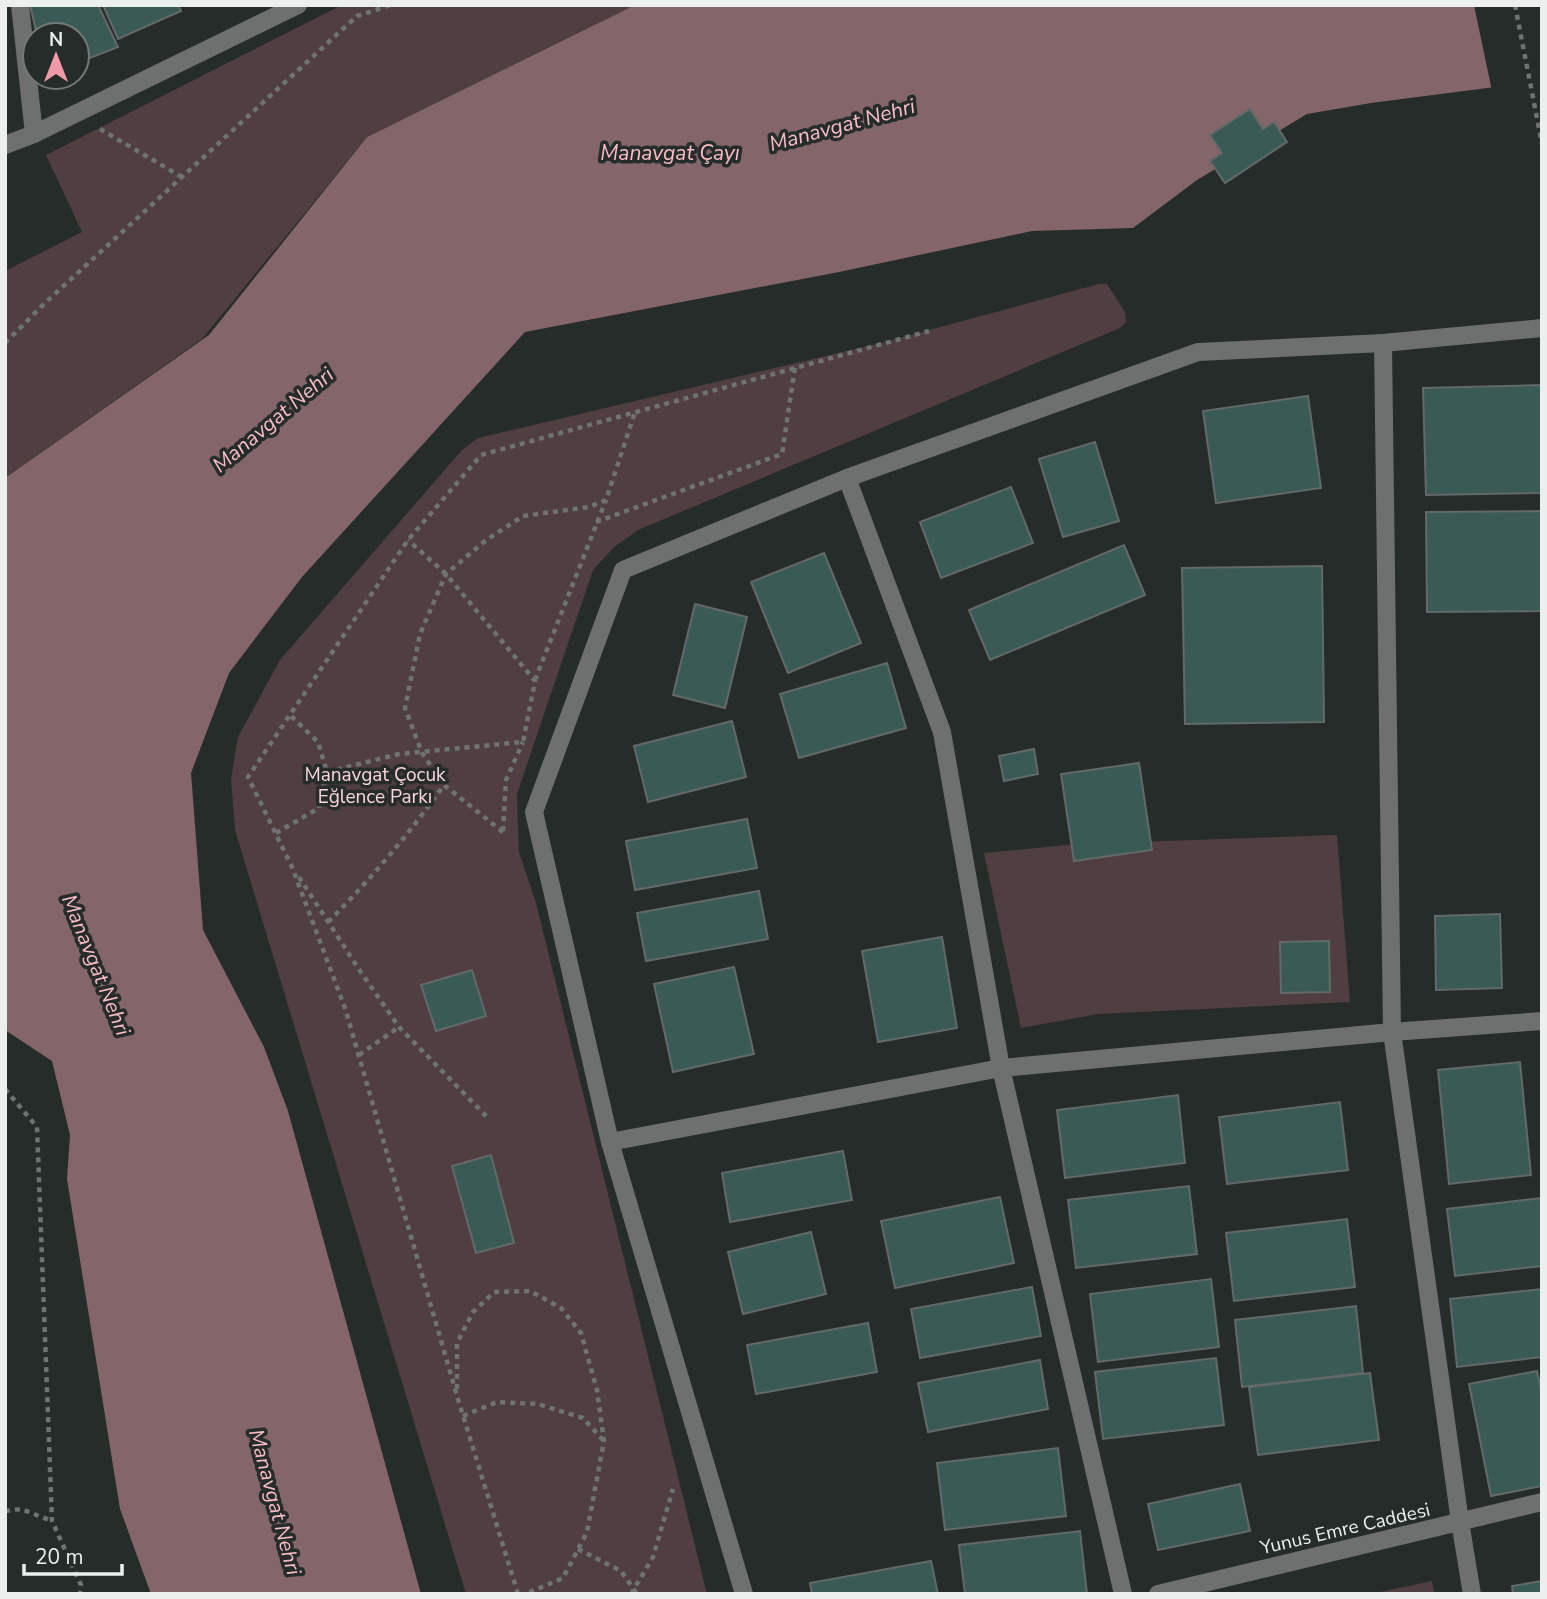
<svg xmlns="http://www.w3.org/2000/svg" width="1547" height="1599" viewBox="0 0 1547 1599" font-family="'Nunito Sans',sans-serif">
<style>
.green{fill:#503e40}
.water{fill:#846569}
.pier{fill:#262c2a}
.building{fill:#3a5b55;stroke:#636968;stroke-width:2}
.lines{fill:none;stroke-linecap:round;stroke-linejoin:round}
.path{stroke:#6f7473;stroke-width:4.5;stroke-dasharray:5 5;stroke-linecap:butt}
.minor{stroke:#6d706f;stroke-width:18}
.tertiary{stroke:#6d706f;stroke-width:18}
.labels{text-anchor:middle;stroke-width:7;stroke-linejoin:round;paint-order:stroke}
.park-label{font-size:19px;fill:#fbd6db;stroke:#262c2a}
.street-label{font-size:19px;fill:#ebefee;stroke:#262c2a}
.water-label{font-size:21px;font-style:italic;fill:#fbbec7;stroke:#262c2a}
</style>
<rect width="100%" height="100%" fill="#262c2a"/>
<g class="green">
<polygon points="342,5 635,5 367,137 202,339 5,478 5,271 82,232 46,155"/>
<polygon points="1099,284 1107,284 1125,312 1126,322 1120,328 638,530 614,547 593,570 517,794 519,852 536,903 707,1594 466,1594 235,830 231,779 238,737 280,660 462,450 478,438 885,342"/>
<polygon points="1337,835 1350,1002 1098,1014 1021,1028 984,853 1078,844"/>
<polygon points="1432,1581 1434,1594 1370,1594"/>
</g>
<polygon class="water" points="635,5 1542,5 1542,81 1371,103 1307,114 1197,180 1133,228 1032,231 839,272 525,332 302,577 229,673 191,773 203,930 264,1047 288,1111 421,1594 151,1594 120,1509 67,1179 70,1135 52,1061 5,1030 5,478 209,335 367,137"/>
<polygon class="pier" points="1474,5 1542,5 1542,85 1492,91"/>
<g class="building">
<polygon points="30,5 98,5 118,47 77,63 77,35 37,35"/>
<polygon points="103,5 178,5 181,11 118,39"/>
<polygon points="1250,109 1263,129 1274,122 1287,142 1225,183 1210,161 1222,153 1210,135"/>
<polygon points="1542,385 1542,493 1426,495 1423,388"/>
<polygon points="1308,396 1321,488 1216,503 1203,411"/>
<polygon points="1095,442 1119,521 1063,537 1039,459"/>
<polygon points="1011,487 1033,543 941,578 920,522"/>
<polygon points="1542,511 1542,611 1427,612 1426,512"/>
<polygon points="1124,545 1145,595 990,660 969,610"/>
<polygon points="824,553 861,643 788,673 751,582"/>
<polygon points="1322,566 1324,722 1185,724 1182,568"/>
<polygon points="695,604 747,617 725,708 673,695"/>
<polygon points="887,663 906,728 799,758 780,694"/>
<polygon points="732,721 746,777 648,802 634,746"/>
<polygon points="1034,749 1038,774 1004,781 999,756"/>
<polygon points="1139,763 1152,850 1074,861 1061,774"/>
<polygon points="747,819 757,868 635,890 626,841"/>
<polygon points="759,891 768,939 646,961 637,913"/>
<polygon points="1500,914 1502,988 1436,990 1435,916"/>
<polygon points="942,937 957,1028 878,1042 862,951"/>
<polygon points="1329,941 1330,992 1281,993 1280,942"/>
<polygon points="734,967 754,1054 673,1072 654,984"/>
<polygon points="472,970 486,1016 436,1031 421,985"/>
<polygon points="1520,1062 1531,1175 1449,1184 1438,1070"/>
<polygon points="1178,1095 1185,1163 1065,1178 1057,1110"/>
<polygon points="1340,1102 1348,1170 1227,1184 1219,1117"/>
<polygon points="843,1151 852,1200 730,1222 722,1173"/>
<polygon points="491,1155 514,1243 476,1253 452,1166"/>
<polygon points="1189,1186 1197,1254 1076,1268 1068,1200"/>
<polygon points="1000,1197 1014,1263 895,1288 881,1221"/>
<polygon points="1542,1198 1542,1266 1455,1276 1447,1209"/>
<polygon points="1347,1219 1355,1287 1234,1301 1226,1233"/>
<polygon points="811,1232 826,1294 743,1314 728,1252"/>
<polygon points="1211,1279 1219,1347 1098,1362 1090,1294"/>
<polygon points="1032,1287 1041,1336 920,1358 911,1309"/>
<polygon points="1542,1289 1542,1357 1457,1367 1450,1299"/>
<polygon points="1356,1306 1363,1373 1242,1387 1235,1320"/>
<polygon points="868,1323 877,1372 756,1394 747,1345"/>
<polygon points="1216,1358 1224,1425 1103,1439 1095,1372"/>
<polygon points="1040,1360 1048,1409 928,1432 918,1383"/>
<polygon points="1537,1371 1542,1395 1542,1486 1491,1496 1469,1384"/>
<polygon points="1370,1373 1379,1440 1258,1455 1249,1387"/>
<polygon points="1058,1448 1066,1516 945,1530 937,1463"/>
<polygon points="1240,1484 1250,1531 1158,1550 1148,1504"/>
<polygon points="1080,1531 1087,1594 965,1594 959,1545"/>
<polygon points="931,1561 938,1594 812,1594 810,1583"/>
<polygon points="1542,1581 1542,1594 1513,1594 1512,1586"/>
</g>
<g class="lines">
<g class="path">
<polyline points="1515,5 1542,144"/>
<polyline points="100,129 182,177"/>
<polyline points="5,343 45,303 357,16 391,5"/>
<polyline points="596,522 782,454 795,367"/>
<polyline points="535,680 606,500"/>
<polyline points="327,772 399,754 523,742 535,681 446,574 408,540"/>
<polyline points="503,831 506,780 523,742"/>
<polyline points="503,832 444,785 422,753 405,708 420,634 446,574 485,541 523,516 589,507 606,500 635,412"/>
<polyline points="276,833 319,808 327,772 318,742 290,715"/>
<polyline points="299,877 358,968 399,1027 488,1118"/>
<path d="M328 922C371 879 409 834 444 785"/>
<polyline points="359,1055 399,1027"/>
<polyline points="5,1089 37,1127 52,1521 81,1585 80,1594"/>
<polyline points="457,1389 457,1343 473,1312 494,1292 530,1291 561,1308 581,1333 597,1390 604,1441 587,1532 563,1578 525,1594"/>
<polyline points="463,1416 497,1402 538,1404 583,1418 604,1441"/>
<polyline points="5,1511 21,1509 52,1521"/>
<polyline points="578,1549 621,1571 637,1594"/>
<polyline points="518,1594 457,1396 345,1008 292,867 248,777 408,540 481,455 929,331"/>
<polyline points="631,1594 653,1557 673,1489"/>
</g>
<g class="minor">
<polyline points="20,5 34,134"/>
<polyline points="5,145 34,134 298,5"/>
<polyline points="847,478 942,732 1001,1068 1123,1594"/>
<polyline points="610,1142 1001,1068 1392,1032 1542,1021"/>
<polyline points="744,1594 610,1142 534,812 623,570 847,478 1198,352 1383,343"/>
<polyline points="1472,1594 1460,1522 1392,1032 1383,343 1542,328"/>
</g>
<polyline class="tertiary" points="1158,1594 1542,1502"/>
</g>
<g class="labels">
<g class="park-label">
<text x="375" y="781">Manavgat Çocuk<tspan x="375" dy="22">Eğlence Parkı</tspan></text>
</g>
<g class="street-label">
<text transform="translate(1345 1528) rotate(-13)" y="7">Yunus Emre Caddesi</text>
</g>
<g class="water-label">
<text transform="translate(842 125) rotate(-15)" y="7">Manavgat Nehri</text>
<text x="670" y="160">Manavgat Çayı</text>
<text transform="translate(273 420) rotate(-40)" y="7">Manavgat Nehri</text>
<text transform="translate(96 965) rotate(68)" y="7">Manavgat Nehri</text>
<text transform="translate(275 1502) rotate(75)" y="7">Manavgat Nehri</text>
</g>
</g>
<rect width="1547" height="1599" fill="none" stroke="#ebefee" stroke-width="14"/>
<g transform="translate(56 56)"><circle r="33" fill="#262c2a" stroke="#757a78" stroke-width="2"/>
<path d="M0-5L12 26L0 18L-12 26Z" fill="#f39aa9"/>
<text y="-10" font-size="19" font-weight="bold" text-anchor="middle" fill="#ebefee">N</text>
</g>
<path d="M24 1564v10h98v-10" fill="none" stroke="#ebefee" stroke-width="3.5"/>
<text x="35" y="1564" font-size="21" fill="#ebefee" stroke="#262c2a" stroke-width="5" paint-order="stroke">20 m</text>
</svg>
